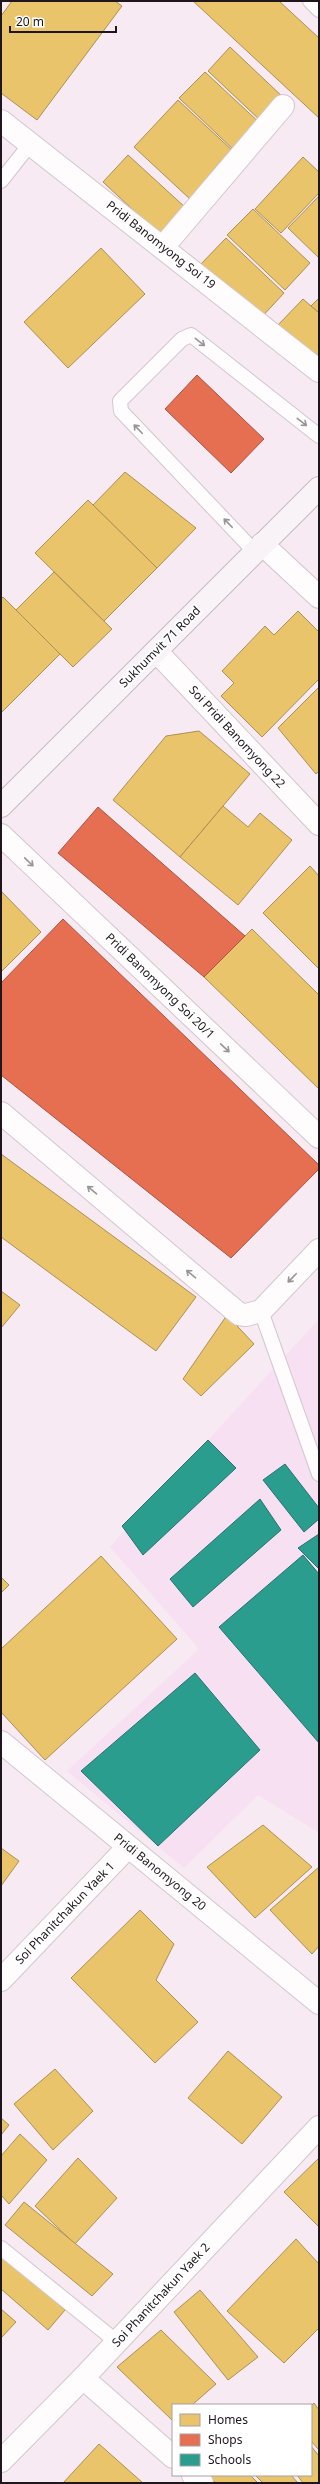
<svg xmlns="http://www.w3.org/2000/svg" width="320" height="2484" viewBox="0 0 320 2484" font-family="'Noto Sans',sans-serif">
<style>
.built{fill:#f7e0f1}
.homes{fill:#e9c46a;stroke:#ac9053}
.shops{fill:#e76f51;stroke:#ab5441}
.schools{fill:#2a9d8f;stroke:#26746c}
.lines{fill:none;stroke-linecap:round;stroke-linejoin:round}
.service-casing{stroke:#d1c7ce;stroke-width:16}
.minor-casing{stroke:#d1c7ce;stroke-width:24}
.primary-casing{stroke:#c6bac3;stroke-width:24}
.service{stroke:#fefcfd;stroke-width:14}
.minor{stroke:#fefcfd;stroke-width:22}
.primary{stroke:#f9f3f7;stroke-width:22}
.oneway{stroke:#999498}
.labels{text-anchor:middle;stroke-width:4;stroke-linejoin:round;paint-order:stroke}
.street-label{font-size:12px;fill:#1e161c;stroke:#fff}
</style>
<rect width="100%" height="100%" fill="#f7eaf3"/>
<polygon class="built" points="319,1319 319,1833 258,1795 184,1868 67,1771 199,1649 110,1547"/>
<g class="homes">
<polygon points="12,1 115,1 122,6 37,120 1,93 1,16"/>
<polygon points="193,1 279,1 319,38 319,118"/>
<polygon points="230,47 286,100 264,124 208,71"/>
<polygon points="205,72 263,126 237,153 179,98"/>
<polygon points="178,100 235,153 191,200 134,147"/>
<polygon points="128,155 187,209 161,236 103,182"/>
<polygon points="303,157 319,172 319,193 281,233 255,209"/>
<polygon points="319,196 319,255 318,257 288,228"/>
<polygon points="253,209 310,263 285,290 227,235"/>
<polygon points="226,238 284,293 259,320 200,265"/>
<polygon points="101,248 145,294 68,368 24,322"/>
<polygon points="319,298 319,313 311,306"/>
<polygon points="303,299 319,313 319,357 278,325"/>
<polygon points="125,472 196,528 157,568 93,505"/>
<polygon points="88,500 157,568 104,621 35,553"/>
<polygon points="54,572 112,629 73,667 16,610"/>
<polygon points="3,597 60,654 1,713 1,599"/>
<polygon points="298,611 319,632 319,679 262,737 221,696 234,683 222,671 265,626 274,635"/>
<polygon points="319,687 319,771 316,774 278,728"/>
<polygon points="199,731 250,774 180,857 113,800 166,736"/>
<polygon points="223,806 248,827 260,813 292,840 238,905 180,857"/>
<polygon points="310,866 319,876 319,969 263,913"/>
<polygon points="1,891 41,932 1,972"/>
<polygon points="252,929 319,995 319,1089 204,977"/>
<polygon points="1,1154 196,1297 156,1351 1,1237"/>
<polygon points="1,1291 20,1305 1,1328"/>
<polygon points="227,1315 254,1344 201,1396 183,1379"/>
<polygon points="101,1556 177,1639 45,1760 1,1712 1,1649"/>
<polygon points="1,1577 9,1585 1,1593"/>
<polygon points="263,1825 312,1867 255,1918 207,1867"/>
<polygon points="1,1848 19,1861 1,1886"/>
<polygon points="319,1867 319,1946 312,1954 270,1910"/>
<polygon points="140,1910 174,1944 156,1980 198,2022 155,2063 71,1978"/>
<polygon points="228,2051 282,2097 242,2144 188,2098"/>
<polygon points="55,2069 93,2111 53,2150 14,2104"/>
<polygon points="1,2118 9,2125 1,2135"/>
<polygon points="20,2134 47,2160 9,2204 1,2195 1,2156"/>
<polygon points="78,2158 117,2198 75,2244 35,2206"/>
<polygon points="319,2158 319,2227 284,2192"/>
<polygon points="24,2202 113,2274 92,2296 5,2225"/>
<polygon points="296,2239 319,2264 319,2328 284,2363 227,2311"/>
<polygon points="1,2251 65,2310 48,2330 1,2289"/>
<polygon points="200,2290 258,2357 228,2380 174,2312"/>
<polygon points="1,2309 16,2322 1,2338"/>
<polygon points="161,2330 216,2384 192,2405 173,2405 173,2421 117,2367"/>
<polygon points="314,2403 319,2410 319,2450 311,2441 311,2406"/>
<polygon points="99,2444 143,2483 63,2483"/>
<polygon points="311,2446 319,2456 319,2483 303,2483 297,2475 311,2475"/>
<polygon points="207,2475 250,2475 258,2483 216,2483"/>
<polygon points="255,2475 291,2475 298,2483 263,2483"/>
</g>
<g class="shops">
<polygon points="197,375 264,439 231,473 165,409"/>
<polygon points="98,807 245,936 204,977 58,853"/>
<polygon points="63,919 319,1165 319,1169 231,1258 1,1075 1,983"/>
</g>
<g class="schools">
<polygon points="208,1440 236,1468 143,1555 122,1526"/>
<polygon points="285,1464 319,1508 319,1519 304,1532 263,1480"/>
<polygon points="260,1499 281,1530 193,1607 170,1579"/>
<polygon points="319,1534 319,1569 298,1548"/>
<polygon points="303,1555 319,1574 319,1743 219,1627"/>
<polygon points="195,1673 260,1750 158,1846 81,1771"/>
</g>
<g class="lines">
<g class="service-casing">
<g id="service">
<polyline points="310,1 319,10"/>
<polyline points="1,181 31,143"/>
<polyline points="255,552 121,411 120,401 182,339 191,335 319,436"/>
<polyline points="261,1311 319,1474"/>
<polyline points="1,2248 117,2342"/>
</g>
</g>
<g class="minor-casing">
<g id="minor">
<polyline points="1,121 319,371"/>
<polyline points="163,247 283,106"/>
<polyline points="262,544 319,597"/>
<polyline points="156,651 319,824"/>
<polyline points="1,835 319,1137"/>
<polyline points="1,1113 239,1314 246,1315 261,1311 319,1250"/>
<polyline points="1,1742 319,2003"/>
<polyline points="1,1980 128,1847"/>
<polyline points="83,2378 173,2457"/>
<polyline points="1,2461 83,2378 319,2127"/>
<polyline points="193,2475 202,2483"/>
</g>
</g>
<g class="primary-casing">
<polyline id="primary" points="1,806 319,488"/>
</g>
<use href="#service" class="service"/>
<use href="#minor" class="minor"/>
<use href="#primary" class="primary"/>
</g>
<defs><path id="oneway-shaft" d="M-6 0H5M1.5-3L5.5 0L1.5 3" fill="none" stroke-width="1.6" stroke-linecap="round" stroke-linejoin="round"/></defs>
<g class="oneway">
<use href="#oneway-shaft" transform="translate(200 342) rotate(38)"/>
<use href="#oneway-shaft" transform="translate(302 422) rotate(38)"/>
<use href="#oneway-shaft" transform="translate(138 429) rotate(-134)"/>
<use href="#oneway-shaft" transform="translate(228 523) rotate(-134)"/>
<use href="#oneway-shaft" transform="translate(29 862) rotate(44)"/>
<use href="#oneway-shaft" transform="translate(225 1048) rotate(43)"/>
<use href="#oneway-shaft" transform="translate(92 1190) rotate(-140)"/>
<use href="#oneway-shaft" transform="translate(191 1274) rotate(-140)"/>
<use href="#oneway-shaft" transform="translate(292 1278) rotate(134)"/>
</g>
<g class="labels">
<g class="street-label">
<text transform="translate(161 245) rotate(38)" y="4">Pridi Banomyong Soi 19</text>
<text transform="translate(160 647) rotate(-45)" y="4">Sukhumvit 71 Road</text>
<text transform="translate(237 737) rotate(47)" y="4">Soi Pridi Banomyong 22</text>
<text transform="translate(160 986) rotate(44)" y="4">Pridi Banomyong Soi 20/1</text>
<text transform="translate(160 1872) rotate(39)" y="4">Pridi Banomyong 20</text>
<text transform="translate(65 1913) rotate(-46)" y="4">Soi Phanitchakun Yaek 1</text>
<text transform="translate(161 2295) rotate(-47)" y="4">Soi Phanitchakun Yaek 2</text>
</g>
</g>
<rect width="320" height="2484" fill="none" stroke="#1e161c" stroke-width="4"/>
<rect x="172" y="2404" width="140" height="72" fill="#ffffff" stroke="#a5a2a4"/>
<rect x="180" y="2414" width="20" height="12" fill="#e9c46a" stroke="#a5a2a4"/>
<text x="208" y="2424" font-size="12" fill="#1e161c">Homes</text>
<rect x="180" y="2434" width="20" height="12" fill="#e76f51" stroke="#a5a2a4"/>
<text x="208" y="2444" font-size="12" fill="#1e161c">Shops</text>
<rect x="180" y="2454" width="20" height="12" fill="#2a9d8f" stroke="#a5a2a4"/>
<text x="208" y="2464" font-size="12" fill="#1e161c">Schools</text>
<path d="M10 26v6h106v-6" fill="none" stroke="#1e161c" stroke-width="2"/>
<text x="16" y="26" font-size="12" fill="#1e161c" stroke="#ffffff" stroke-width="3" paint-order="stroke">20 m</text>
</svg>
